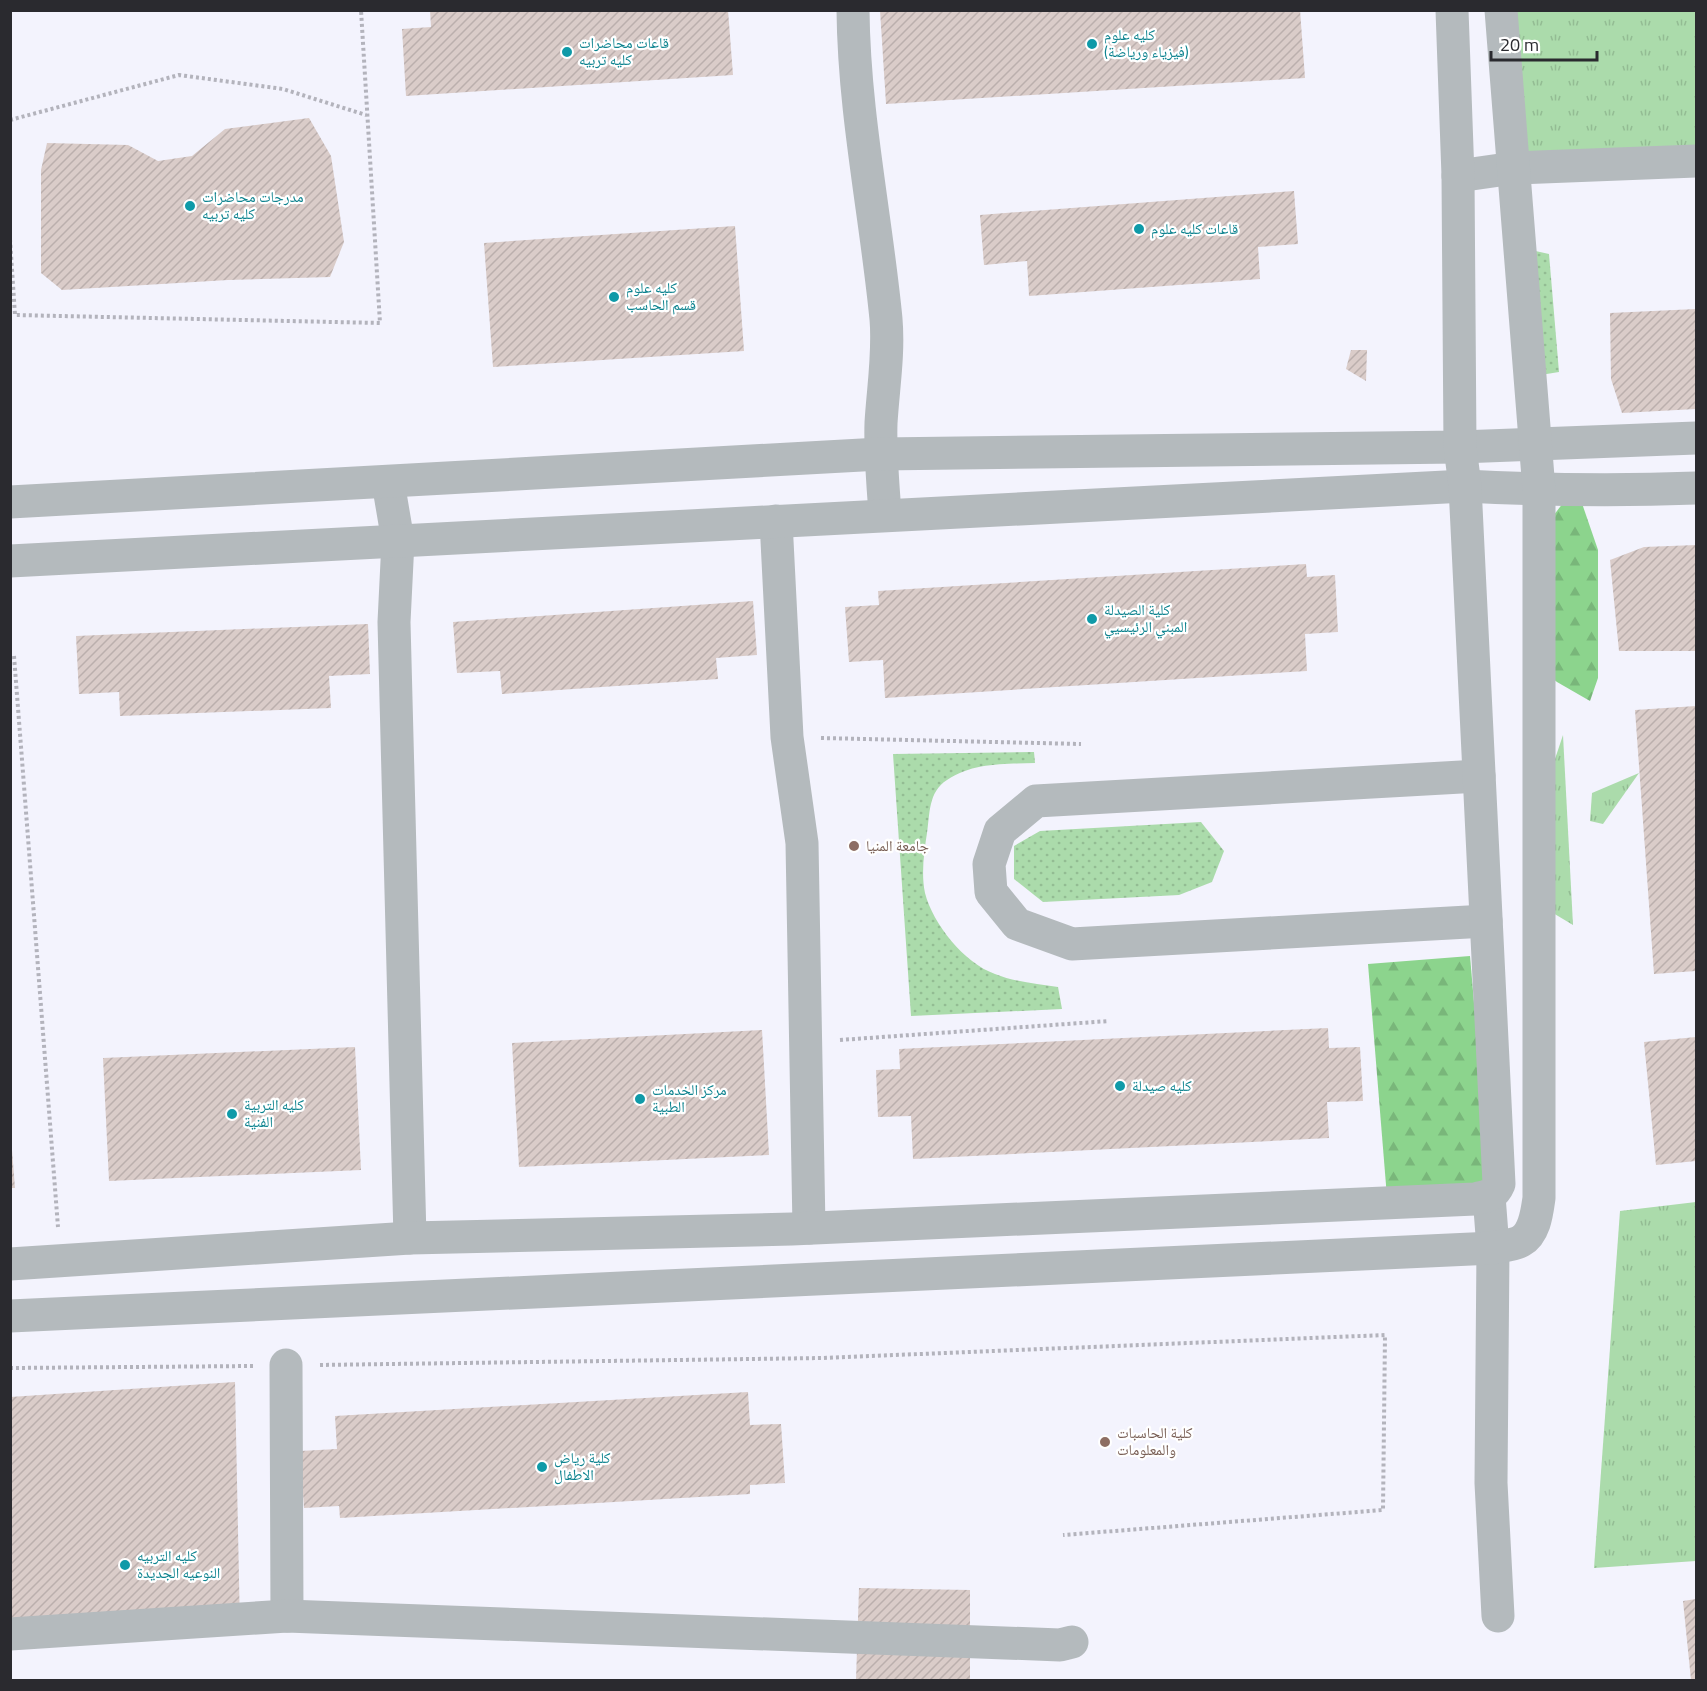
<svg xmlns="http://www.w3.org/2000/svg" width="1707" height="1691" viewBox="0 0 1707 1691" font-family="'Titillium Web','Noto Naskh Arabic',sans-serif">
<style>
.grass{fill:url(#grass-tufts)}
.forest{fill:url(#forest-firs)}
.park{fill:url(#park-dots)}
.building{fill:url(#building-hatch)}
.lines{fill:none;stroke-linecap:round;stroke-linejoin:round}
.path{stroke:#b3b3bc;stroke-width:4;stroke-dasharray:3 3;stroke-linecap:butt}
.minor{stroke:#b4babd;stroke-width:33}
.culture-dot{fill:#0f9aa8;stroke:#fff;stroke-width:2}
.education-dot{fill:#8d6e63;stroke:#fff;stroke-width:2}
.labels{text-anchor:middle;stroke-width:4.5;stroke-linejoin:round;paint-order:stroke}
.culture-label{font-size:15px;fill:#0d838f;stroke:#fff;text-anchor:start}
.education-label{font-size:15px;fill:#785e54;stroke:#fff;text-anchor:start}
</style>
<defs>
<pattern id="grass-tufts" width="24" height="20" patternUnits="userSpaceOnUse" patternTransform="scale(1.5)"><rect width="24" height="20" fill="#abdbab"/><path d="M3 7l-1-3M5 7V3M7 7l1-3M15 17l-1-3M17 17v-4M19 17l1-3" fill="none" stroke="#93bc93"/></pattern>
<pattern id="forest-firs" width="22" height="20" patternUnits="userSpaceOnUse" patternTransform="scale(1.5)"><rect width="22" height="20" fill="#8cd48d"/><path d="M5 1l3.5 6h-7zM16 11l3.5 6h-7z" fill="#79b67a"/></pattern>
<pattern id="park-dots" width="8" height="8" patternUnits="userSpaceOnUse" patternTransform="scale(1.5)"><rect width="8" height="8" fill="#abdbab"/><path d="M2 2h.1M6 6h.1" fill="none" stroke="#93bc93" stroke-width="1.8" stroke-linecap="round"/></pattern>
<pattern id="building-hatch" width="6" height="6" patternUnits="userSpaceOnUse" patternTransform="scale(1.5)"><rect width="6" height="6" fill="#daccc9"/><path d="M-1 1l2-2M0 6l6-6M5 7l2-2" fill="none" stroke="#bbafad"/></pattern>
</defs>
<rect width="100%" height="100%" fill="#f3f3fd"/>
<g class="grass">
<polygon points="1515,11 1696,11 1696,147 1528,162"/>
<polygon points="1563,735 1573,925 1553,913 1542,798"/>
<polygon points="1639,773 1603,824 1590,821 1592,793"/>
<polygon points="1696,1202 1696,1561 1594,1568 1620,1211"/>
</g>
<g class="forest">
<polygon points="1576,486 1598,550 1598,678 1590,701 1557,682 1535,665 1531,545"/>
<polygon points="1470,956 1490,1189 1387,1197 1368,964"/>
</g>
<g class="park">
<polygon points="1531,250 1549,254 1559,372 1528,377"/>
<path d="M1034 752 1035 763C1005 764 973 762 947 780 928 792 930 814 927 833 924 852 921 874 925 893 933 924 964 963 995 974 1015 982 1037 984 1058 987L1062 1009 911 1016 893 754Z"/>
<polygon points="1201,822 1224,851 1212,882 1179,895 1043,902 1014,879 1014,846 1040,831"/>
</g>
<g class="building">
<polygon points="430,10 728,10 733,75 406,96 402,29 431,27"/>
<polygon points="880,10 1300,10 1305,78 886,104"/>
<polygon points="309,118 331,156 344,242 330,277 228,280 62,290 41,273 41,170 47,143 128,145 158,161 192,156 225,129"/>
<polygon points="1294,191 1298,244 1258,247 1260,279 1029,296 1027,261 984,265 980,215"/>
<polygon points="735,226 744,351 493,367 484,243"/>
<polygon points="1696,309 1696,409 1622,413 1611,379 1610,313"/>
<polygon points="1351,350 1367,350 1366,381 1346,369"/>
<polygon points="1696,545 1696,651 1619,651 1610,560 1644,547"/>
<polygon points="1306,564 1307,577 1335,575 1338,632 1305,634 1307,671 885,698 883,660 849,662 845,607 879,605 878,591"/>
<polygon points="753,601 757,655 716,658 718,679 502,694 500,671 457,673 453,622"/>
<polygon points="368,624 370,674 329,676 331,708 120,716 119,692 79,694 76,636"/>
<polygon points="1696,706 1696,971 1654,974 1635,710"/>
<polygon points="1328,1028 1329,1048 1360,1047 1363,1101 1327,1102 1329,1138 913,1159 911,1116 878,1117 876,1070 900,1069 899,1049"/>
<polygon points="762,1030 769,1155 519,1167 512,1043"/>
<polygon points="1696,1037 1696,1161 1656,1165 1644,1042"/>
<polygon points="355,1047 361,1170 109,1181 103,1058"/>
<polygon points="10,1150 12,1150 15,1188 10,1188"/>
<polygon points="235,1382 240,1629 10,1643 10,1397"/>
<polygon points="748,1392 750,1425 781,1424 785,1483 750,1485 750,1494 340,1518 339,1506 304,1508 300,1451 337,1449 335,1416"/>
<polygon points="859,1588 970,1590 970,1680 856,1680"/>
<polygon points="1696,1599 1696,1680 1691,1680 1683,1601"/>
</g>
<g class="lines">
<g class="path">
<polyline points="10,120 179,75 283,89 366,115"/>
<polyline points="10,239 15,315 380,323 361,10"/>
<polyline points="14,656 58,1227"/>
<polyline points="821,738 1081,744"/>
<polyline points="840,1040 1109,1021"/>
<polyline points="320,1365 822,1358 1385,1335 1383,1510 1063,1535"/>
<polyline points="10,1368 253,1366"/>
</g>
<g class="minor">
<path d="M853 10C854 114 876 216 886 319 889 354 883 389 881 423 880 454 883 484 885 514"/>
<polyline points="1458,176 1514,168 1696,161"/>
<polyline points="388,482 398,541 394,622 410,1238"/>
<polyline points="10,502 880,454 1460,447 1696,438"/>
<polyline points="776,521 787,737 802,843 809,1228"/>
<path d="M10 561 1465 486C1542 490 1619 491 1696 488"/>
<polyline points="1479,776 1036,801 1000,831 989,864 991,892 1017,924 1072,944 1486,921"/>
<polyline points="1489,1196 1493,1248 1491,1483 1498,1616"/>
<path d="M10 1264 410 1238 792 1229 1475 1199C1487 1196 1494 1196 1499 1184L1465 486 1460 447 1458 176 1452 10"/>
<path d="M10 1316 1493 1248C1501 1246 1514 1245 1521 1241 1535 1233 1537 1212 1539 1198V490L1501 10"/>
<polyline points="286,1365 287,1616"/>
<polyline points="10,1634 287,1616 1060,1645 1072,1642"/>
</g>
</g>
<g class="culture-dot">
<circle cx="1092" cy="44" r="6"/>
<circle cx="567" cy="52" r="6"/>
<circle cx="190" cy="206" r="6"/>
<circle cx="1139" cy="229" r="6"/>
<circle cx="614" cy="297" r="6"/>
<circle cx="1092" cy="619" r="6"/>
<circle cx="1120" cy="1086" r="6"/>
<circle cx="640" cy="1099" r="6"/>
<circle cx="232" cy="1114" r="6"/>
<circle cx="542" cy="1467" r="6"/>
<circle cx="125" cy="1565" r="6"/>
</g>
<g class="education-dot">
<circle cx="854" cy="846" r="6"/>
<circle cx="1105" cy="1442" r="6"/>
</g>
<g class="labels">
<g class="culture-label">
<text x="1104" y="40">كليه علوم<tspan x="1104" dy="17">(فيزياء ورياضة)</tspan></text>
<text x="579" y="48">قاعات محاضرات<tspan x="579" dy="17">كليه تربيه</tspan></text>
<text x="202" y="202">مدرجات محاضرات<tspan x="202" dy="17">كليه تربيه</tspan></text>
<text x="1151" y="234">قاعات كليه علوم</text>
<text x="626" y="293">كليه علوم<tspan x="626" dy="17">قسم الحاسب</tspan></text>
<text x="1104" y="615">كلية الصيدلة<tspan x="1104" dy="17">المبني الرئيسيي</tspan></text>
<text x="1132" y="1091">كليه صيدلة</text>
<text x="652" y="1095">مركز الخدمات<tspan x="652" dy="17">الطبية</tspan></text>
<text x="244" y="1110">كليه التربية<tspan x="244" dy="17">الفنية</tspan></text>
<text x="554" y="1463">كلية رياض<tspan x="554" dy="17">الاطفال</tspan></text>
<text x="137" y="1561">كليه التربيه<tspan x="137" dy="17">النوعيه الجديدة</tspan></text>
</g>
<g class="education-label">
<text x="866" y="851">جامعة المنيا</text>
<text x="1117" y="1438">كلية الحاسبات<tspan x="1117" dy="17">والمعلومات</tspan></text>
</g>
</g>
<rect width="1707" height="1691" fill="none" stroke="#2a2a2f" stroke-width="24"/>
<path d="M1491 51v9h106v-9" fill="none" stroke="#2a2a2f" stroke-width="3"/>
<text x="1500" y="51" font-size="18" fill="#2a2a2f" stroke="#ffffff" stroke-width="4.5" paint-order="stroke">20 m</text>
</svg>
